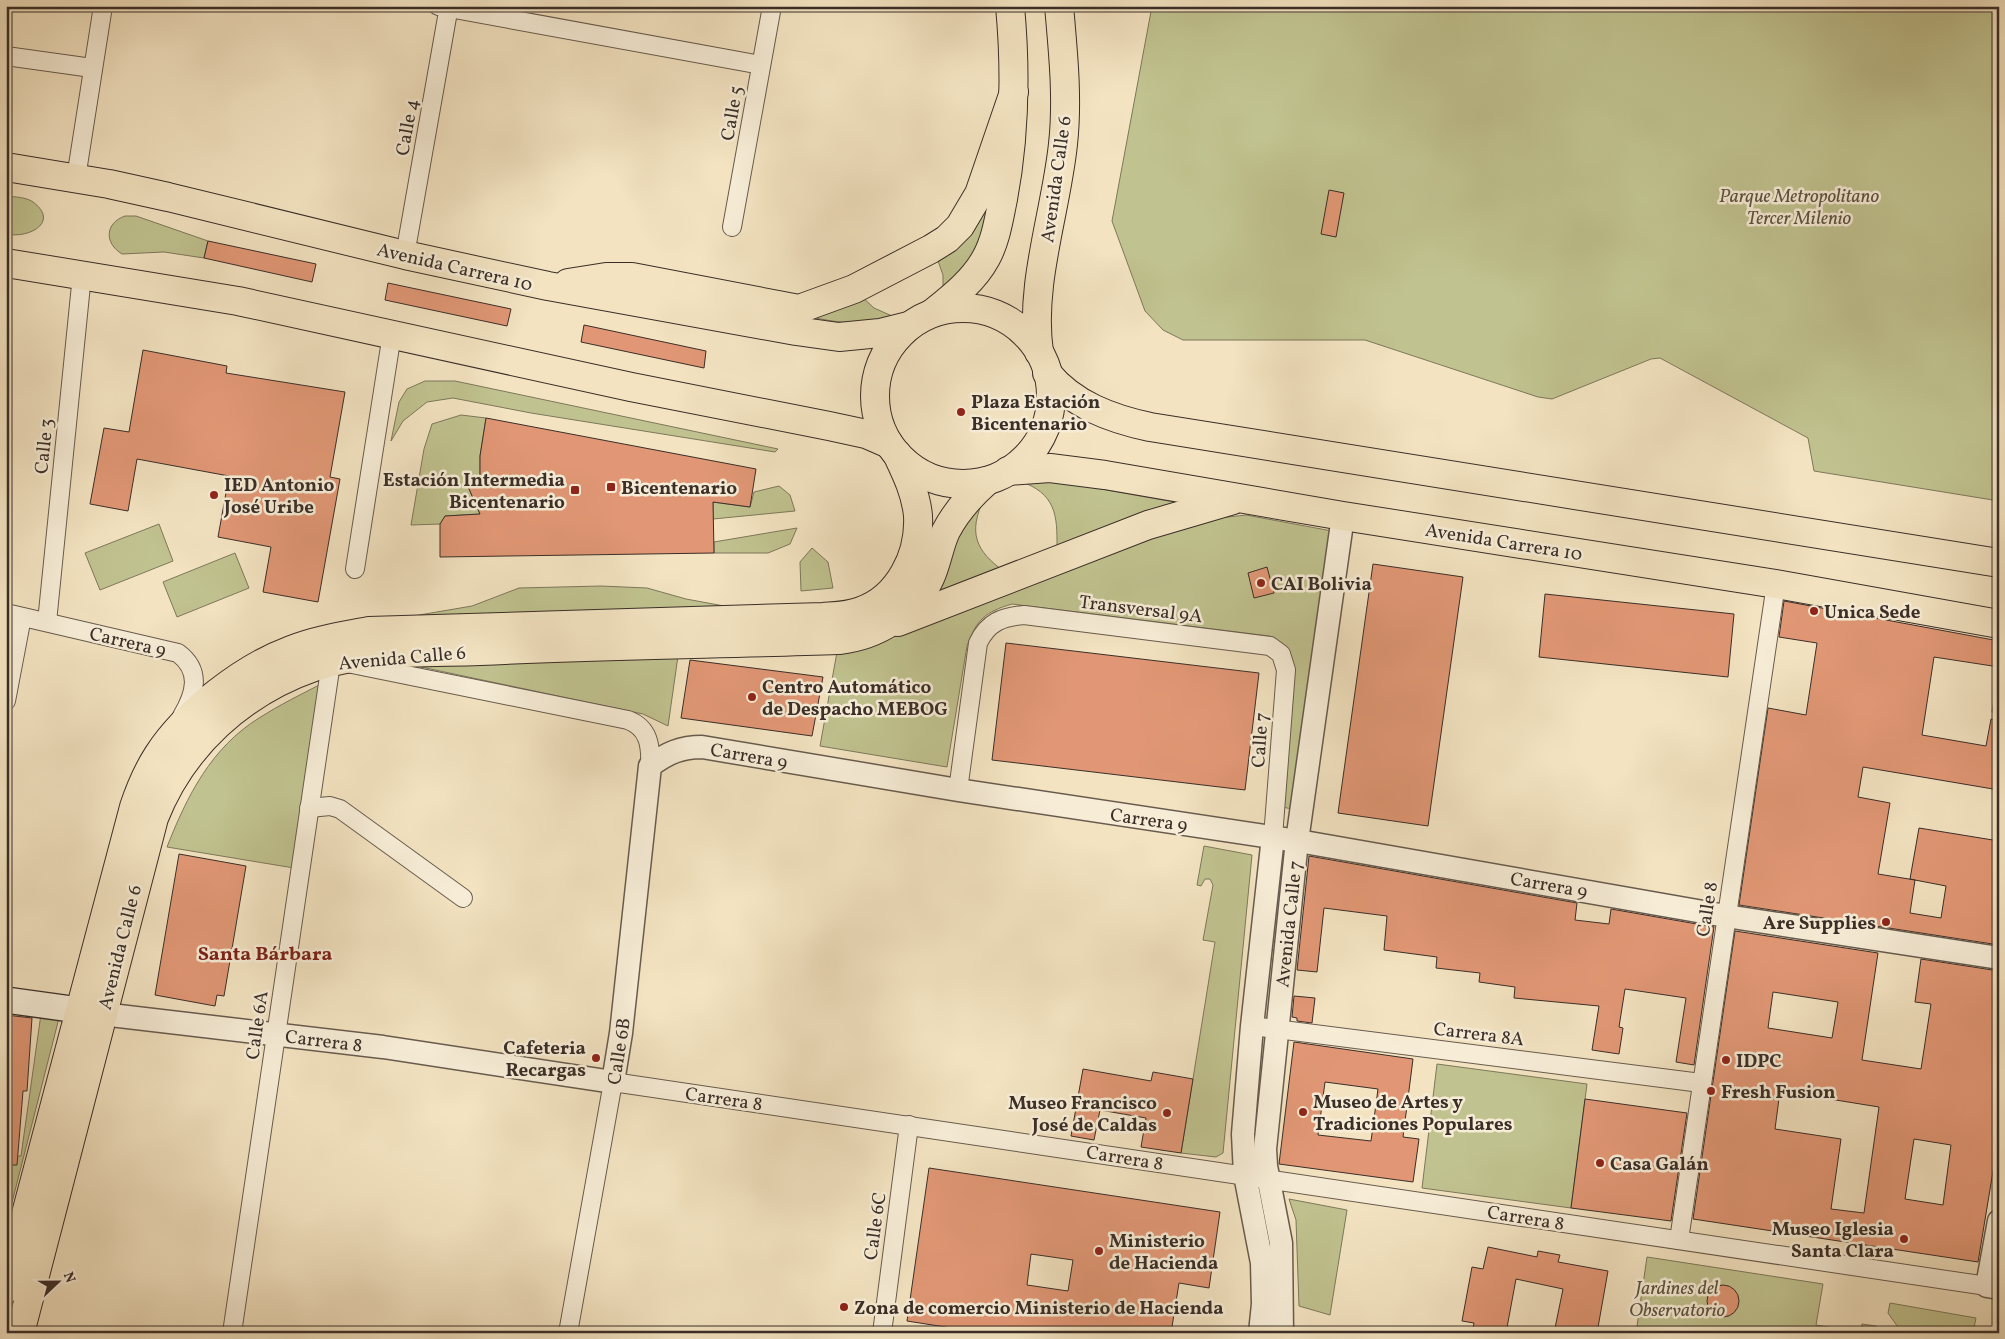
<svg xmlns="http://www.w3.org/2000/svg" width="2005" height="1339" viewBox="0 0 2005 1339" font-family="Vollkorn,serif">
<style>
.green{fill:#c0c28f;stroke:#7d785c}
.building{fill:#e19775;stroke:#3a2e28;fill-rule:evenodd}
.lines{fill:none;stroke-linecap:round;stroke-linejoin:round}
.minor-casing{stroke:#685b4e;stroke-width:20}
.tertiary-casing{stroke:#685b4e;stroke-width:25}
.secondary-casing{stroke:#3a2e28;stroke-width:28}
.primary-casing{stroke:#3a2e28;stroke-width:30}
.minor{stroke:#f7edd7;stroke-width:18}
.tertiary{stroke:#f7edd7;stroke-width:22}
.secondary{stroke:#f7edd7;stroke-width:25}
.primary{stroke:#f3e3c1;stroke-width:28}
.poi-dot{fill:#8f2418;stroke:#f7edd7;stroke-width:2}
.labels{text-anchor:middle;stroke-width:5;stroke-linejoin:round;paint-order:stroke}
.street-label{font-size:19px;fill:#3a2e28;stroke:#f7edd7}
.park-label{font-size:19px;font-style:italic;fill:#5c5342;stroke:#f7edd7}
.poi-label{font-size:19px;font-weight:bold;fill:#3a2e28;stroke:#f7edd7;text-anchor:start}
.neighbourhood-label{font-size:20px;font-weight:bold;fill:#7a1f14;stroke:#f7edd7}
</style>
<rect width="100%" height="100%" fill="#f3e3c1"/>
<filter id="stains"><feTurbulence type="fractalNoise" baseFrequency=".004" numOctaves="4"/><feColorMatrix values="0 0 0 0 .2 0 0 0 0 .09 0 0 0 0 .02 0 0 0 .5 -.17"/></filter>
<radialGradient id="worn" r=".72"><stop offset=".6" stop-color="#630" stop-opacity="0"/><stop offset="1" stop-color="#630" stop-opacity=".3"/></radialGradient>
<g class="green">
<polygon points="1152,6 1999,6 1999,501 1814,471 1808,438 1660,358 1651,359 1552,399 1538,397 1365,340 1183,340 1163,330 1145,311 1112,221"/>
<path d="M6 196C15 197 26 197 33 202 60 222 29 239 6 234Z"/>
<path d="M991 196C982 235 982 266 943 287V275L937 258Z"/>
<path d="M125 216H136L208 241 204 258 164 252 122 254C104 243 105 223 125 216Z"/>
<path d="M860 295 874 308 892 316C859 325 844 324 811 317Z"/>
<polygon points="425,381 455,381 778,449 775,452 531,413 453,398 427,402 403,421 391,441 399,402 407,389"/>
<polygon points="461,415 486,418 480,456 480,476 466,482 480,514 445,516 440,524 411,525 424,449 432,424"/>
<path d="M1051 480 1185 504 1057 553C1057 521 1059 497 1025 483Z"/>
<polygon points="779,486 790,495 795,511 713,519 713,502 750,507 754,492"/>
<path d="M984 499C968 532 975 551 1005 572L926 602 958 528Z"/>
<path d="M1246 515 1332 531 1292 809 1282 807 1285 647 1269 636 1012 604C985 612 977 619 967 646L947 767 820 746 837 652 1169 528 1219 518Z"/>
<polygon points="159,524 173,561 100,590 85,553"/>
<polygon points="797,528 790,544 768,553 714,553 714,542"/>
<polygon points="812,548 828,562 833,588 801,591 800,562"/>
<polygon points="235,553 249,588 177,617 163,582"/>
<polygon points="601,586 647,588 686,599 746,610 390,620 472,606 519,588"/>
<polygon points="678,656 668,726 643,714 421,667"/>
<polygon points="1999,667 1999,713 1992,712"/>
<path d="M323 683 294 868 167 847C187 796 211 748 259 718 279 705 302 694 323 683Z"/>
<polygon points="1204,846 1252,855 1223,1153 1216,1157 1181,1153 1215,942 1203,940 1213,885 1210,879 1205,879 1201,886 1197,885"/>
<polygon points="41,1014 59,1018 6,1226 6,1156 21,1156"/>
<polygon points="1437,1064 1587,1084 1571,1208 1422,1188"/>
<polygon points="1289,1199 1347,1210 1330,1315 1299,1306 1296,1220"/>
<polygon points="1647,1257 1823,1284 1816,1325 1840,1329 1839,1333 1636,1333"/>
<polygon points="1890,1303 1976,1318 1973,1333 1902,1333 1888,1313"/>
<polygon points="1862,1324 1876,1326 1881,1333 1861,1333"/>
</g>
<g class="building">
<polygon points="1329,190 1344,193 1336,237 1321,234"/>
<polygon points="208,241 316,264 312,282 204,258"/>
<polygon points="388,283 511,309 507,326 385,300"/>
<polygon points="584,325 706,351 704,368 581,342"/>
<polygon points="143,350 227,366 226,373 345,392 330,477 340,479 318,602 263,592 271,547 218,537 229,476 137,459 128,511 90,504 104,428 129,432"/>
<polygon points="486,418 756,469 750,507 713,502 714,553 440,557 440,524 445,516 480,514 466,482 480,476 480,456"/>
<polygon points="1373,564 1463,577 1428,826 1338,813"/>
<polygon points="1267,567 1274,593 1254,598 1248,573"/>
<polygon points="1545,594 1734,614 1728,677 1539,657"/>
<path d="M1784 601 1999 641V667L1934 657 1922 735 1986 746 1991 719 1999 720V790L1863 767 1858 797 1890 803 1878 874 1915 880 1910 879 1919 828 1999 841V945L1739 905 1768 708 1806 715 1817 643 1779 637ZM1915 880 1946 886 1941 918 1910 913Z"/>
<polygon points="1006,643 1259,673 1245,790 992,760"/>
<polygon points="690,660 823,677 812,736 681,718"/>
<polygon points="179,854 246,866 224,996 217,995 215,1006 155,995"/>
<polygon points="1309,856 1577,903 1575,920 1609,924 1611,909 1714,927 1694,1065 1676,1062 1686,998 1625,989 1619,1027 1623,1028 1619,1054 1592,1050 1599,1006 1514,998 1515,987 1479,982 1480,973 1436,968 1437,957 1384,950 1387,916 1324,908 1317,972 1297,970"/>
<path d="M1735 931 1878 953 1862 1060 1921 1069 1931 1004 1915 1002 1921 959 1999 971V1135L1978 1262 1693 1219ZM1773 992 1838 1002 1832 1038 1768 1028ZM1780 1091 1879 1107 1864 1213 1831 1209 1841 1139 1775 1129ZM1914 1139 1951 1145 1943 1205 1905 1199Z"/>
<polygon points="1294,996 1315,998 1312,1023 1297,1021 1297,1018 1292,1017"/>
<polygon points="6,1015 32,1018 27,1091 23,1091 17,1165 6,1165"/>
<path d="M1294 1042 1413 1059 1403 1137 1419 1139 1413 1182 1279 1164ZM1325 1082 1378 1089 1371 1141 1318 1135Z"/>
<polygon points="1083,1069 1151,1081 1153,1072 1193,1079 1181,1153 1141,1147 1146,1118 1100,1110 1094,1140 1071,1136"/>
<polygon points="1585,1099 1687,1113 1671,1221 1571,1208"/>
<path d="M929 1168 1220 1212 1209 1288 1179 1283 1171 1333H984L907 1321ZM1031 1254 1073 1260 1068 1291 1027 1285Z"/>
<polygon points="1488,1247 1537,1257 1538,1251 1560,1255 1558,1262 1608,1271 1597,1333 1554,1333 1563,1289 1516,1279 1506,1333 1472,1333 1474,1323 1462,1321 1472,1267 1483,1269"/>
<circle cx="1723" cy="1301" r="16"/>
</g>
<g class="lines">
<g class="minor-casing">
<g id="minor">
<polyline points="438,6 761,65"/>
<polyline points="6,56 92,68"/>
<polyline points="76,178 103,6"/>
<polyline points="732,227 772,6"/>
<polyline points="405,255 449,6"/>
<polyline points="355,569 392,334"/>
<path d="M6 613 178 653C202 671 195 694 182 716"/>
<polyline points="47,622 82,275"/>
<path d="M352 664 628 720C649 728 651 746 650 766"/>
<polyline points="6,701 22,617"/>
<path d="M958 790 978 643C988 622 1002 617 1024 615L1270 646 1281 654 1286 670 1273 837"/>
<polyline points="309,808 330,806 340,809 463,898"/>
<polyline points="1252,1026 1701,1083"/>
<polyline points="1679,1240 1776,584"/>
<polyline points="232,1333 331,663"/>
<polyline points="568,1333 613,1082 1987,1286"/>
<polyline points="882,1333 909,1125"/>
</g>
</g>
<g class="tertiary-casing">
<g id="tertiary">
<polyline points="1297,841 1343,516"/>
<path d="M102 1014 383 1047 613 1082 621 1033 650 766C667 753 681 747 702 747L958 790 1304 842 1726 916 1999 958"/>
<polyline points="1999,1221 1987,1286 1999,1288"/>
<polyline points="1260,1333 1263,1304 1262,1263 1245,1175 1243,1134 1252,1026 1273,837"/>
<polyline points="1282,1333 1281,1243 1266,1166 1265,1149 1296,850"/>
</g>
</g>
<g class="secondary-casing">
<polyline id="secondary" points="6,1000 100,1013"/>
</g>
<g class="primary-casing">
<g id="primary">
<polyline points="6,167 109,184 168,197 405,255 548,286 796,331 839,337 880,333 908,326"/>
<polyline points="6,263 238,301 631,387 829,426 866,434 889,444"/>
<polyline points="568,283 606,277 632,277 799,309 854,289 931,249 947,239 960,226 979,194 1014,92"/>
<circle cx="963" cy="396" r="88"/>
<path d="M934 312C954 296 974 280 986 258 996 240 999 218 1003 199 1015 135 1016 71 1010 6"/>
<path d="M1039 352C1029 285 1056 212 1063 144 1068 99 1063 51 1059 6"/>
<path d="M1047 373C1073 405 1112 419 1150 427L1999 563"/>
<polyline points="1008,471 1050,468 1105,475 1343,516 1776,584 1999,624"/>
<polyline points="898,622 1148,525 1233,500"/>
<path d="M6 1289 134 807C140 789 147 772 158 755 186 712 243 668 291 650 316 640 343 636 369 631L823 617C836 616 848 616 861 611 899 598 920 555 918 516 916 493 906 473 897 454"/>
<path d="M20 1333 154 818C182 746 242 692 314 667 366 650 426 653 480 651 599 645 720 644 839 640 877 636 914 613 930 578 937 563 939 546 946 531 956 512 971 495 987 481"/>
</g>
</g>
<use href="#minor" class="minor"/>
<use href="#tertiary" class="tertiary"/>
<use href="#secondary" class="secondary"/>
<use href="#primary" class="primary"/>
</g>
<g class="poi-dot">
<circle cx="961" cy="412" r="5"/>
<rect x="606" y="482" width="10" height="10" rx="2.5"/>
<rect x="570" y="485" width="10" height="10" rx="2.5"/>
<circle cx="214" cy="495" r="5"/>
<circle cx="1261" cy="583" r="5"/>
<circle cx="1814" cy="611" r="5"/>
<circle cx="752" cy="697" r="5"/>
<circle cx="1886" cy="922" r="5"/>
<circle cx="596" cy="1058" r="5"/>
<circle cx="1726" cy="1060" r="5"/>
<circle cx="1711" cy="1091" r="5"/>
<circle cx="1303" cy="1112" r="5"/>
<circle cx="1167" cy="1113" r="5"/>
<circle cx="1600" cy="1163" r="5"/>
<circle cx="1904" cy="1239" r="5"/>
<circle cx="1099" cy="1251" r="5"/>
<circle cx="844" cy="1307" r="5"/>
</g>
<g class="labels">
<g class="street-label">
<text transform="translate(731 113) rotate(-80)" y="7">Calle 5</text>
<text transform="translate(406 127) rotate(-80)" y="7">Calle 4</text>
<text transform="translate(1055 179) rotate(-82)" y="7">Avenida Calle 6</text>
<text transform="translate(455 266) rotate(13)" y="7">Avenida Carrera 10</text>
<text transform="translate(43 446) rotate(-84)" y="7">Calle 3</text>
<text transform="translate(1504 541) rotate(9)" y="7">Avenida Carrera 10</text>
<text transform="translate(1141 608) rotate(7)" y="7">Transversal 9A</text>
<text transform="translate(128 641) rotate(13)" y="7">Carrera 9</text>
<text transform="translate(402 657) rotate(-5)" y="7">Avenida Calle 6</text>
<text transform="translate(1259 740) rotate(-86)" y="7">Calle 7</text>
<text transform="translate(749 755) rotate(10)" y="7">Carrera 9</text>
<text transform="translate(1149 819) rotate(8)" y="7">Carrera 9</text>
<text transform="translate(1549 884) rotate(10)" y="7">Carrera 9</text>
<text transform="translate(1706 909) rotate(-81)" y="7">Calle 8</text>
<text transform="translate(1288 924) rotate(-84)" y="7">Avenida Calle 7</text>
<text transform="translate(119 947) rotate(-76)" y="7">Avenida Calle 6</text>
<text transform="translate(256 1025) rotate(-82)" y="7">Calle 6A</text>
<text transform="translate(1479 1033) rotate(7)" y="7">Carrera 8A</text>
<text transform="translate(324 1040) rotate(7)" y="7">Carrera 8</text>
<text transform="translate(618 1051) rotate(-81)" y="7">Calle 6B</text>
<text transform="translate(724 1098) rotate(8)" y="7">Carrera 8</text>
<text transform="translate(1125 1157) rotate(9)" y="7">Carrera 8</text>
<text transform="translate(1526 1217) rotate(9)" y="7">Carrera 8</text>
<text transform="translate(874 1226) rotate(-82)" y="7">Calle 6C</text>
</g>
<g class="park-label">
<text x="1799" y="202">Parque Metropolitano<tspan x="1799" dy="22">Tercer Milenio</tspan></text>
<text x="1677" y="1294">Jardines del<tspan x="1677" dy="22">Observatorio</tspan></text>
</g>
<g class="poi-label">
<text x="971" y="408">Plaza Estación<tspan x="971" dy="22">Bicentenario</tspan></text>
<text x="565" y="486" text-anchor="end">Estación Intermedia<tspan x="565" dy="22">Bicentenario</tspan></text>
<text x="224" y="491">IED Antonio<tspan x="224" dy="22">José Uribe</tspan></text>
<text x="621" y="494">Bicentenario</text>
<text x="1271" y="590">CAI Bolivia</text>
<text x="1824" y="618">Unica Sede</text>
<text x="762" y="693">Centro Automático<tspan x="762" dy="22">de Despacho MEBOG</tspan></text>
<text x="1876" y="929" text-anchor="end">Are Supplies</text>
<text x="586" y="1054" text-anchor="end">Cafeteria<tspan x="586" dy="22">Recargas</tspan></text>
<text x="1736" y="1067">IDPC</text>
<text x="1721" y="1098">Fresh Fusion</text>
<text x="1313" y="1108">Museo de Artes y<tspan x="1313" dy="22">Tradiciones Populares</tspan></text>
<text x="1157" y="1109" text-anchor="end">Museo Francisco<tspan x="1157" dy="22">José de Caldas</tspan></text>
<text x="1610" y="1170">Casa Galán</text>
<text x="1894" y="1235" text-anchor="end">Museo Iglesia<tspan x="1894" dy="22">Santa Clara</tspan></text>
<text x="1109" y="1247">Ministerio<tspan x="1109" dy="22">de Hacienda</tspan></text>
<text x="854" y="1314">Zona de comercio Ministerio de Hacienda</text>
</g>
<g class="neighbourhood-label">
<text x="265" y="960">Santa Bárbara</text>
</g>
</g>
<rect width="2005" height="1339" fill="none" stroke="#f3e3c1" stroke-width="25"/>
<rect x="8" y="8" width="1990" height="1324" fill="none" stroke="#3a2e28" stroke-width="2.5"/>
<rect x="12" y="12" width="1980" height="1314" fill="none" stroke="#3a2e28"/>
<g transform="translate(58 1282) rotate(68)" stroke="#f7edd7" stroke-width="4" paint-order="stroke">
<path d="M0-4L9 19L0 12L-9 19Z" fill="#3a2e28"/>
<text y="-8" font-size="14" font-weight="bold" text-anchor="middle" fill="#3a2e28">N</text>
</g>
<rect width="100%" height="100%" filter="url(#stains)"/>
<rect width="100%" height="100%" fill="url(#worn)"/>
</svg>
